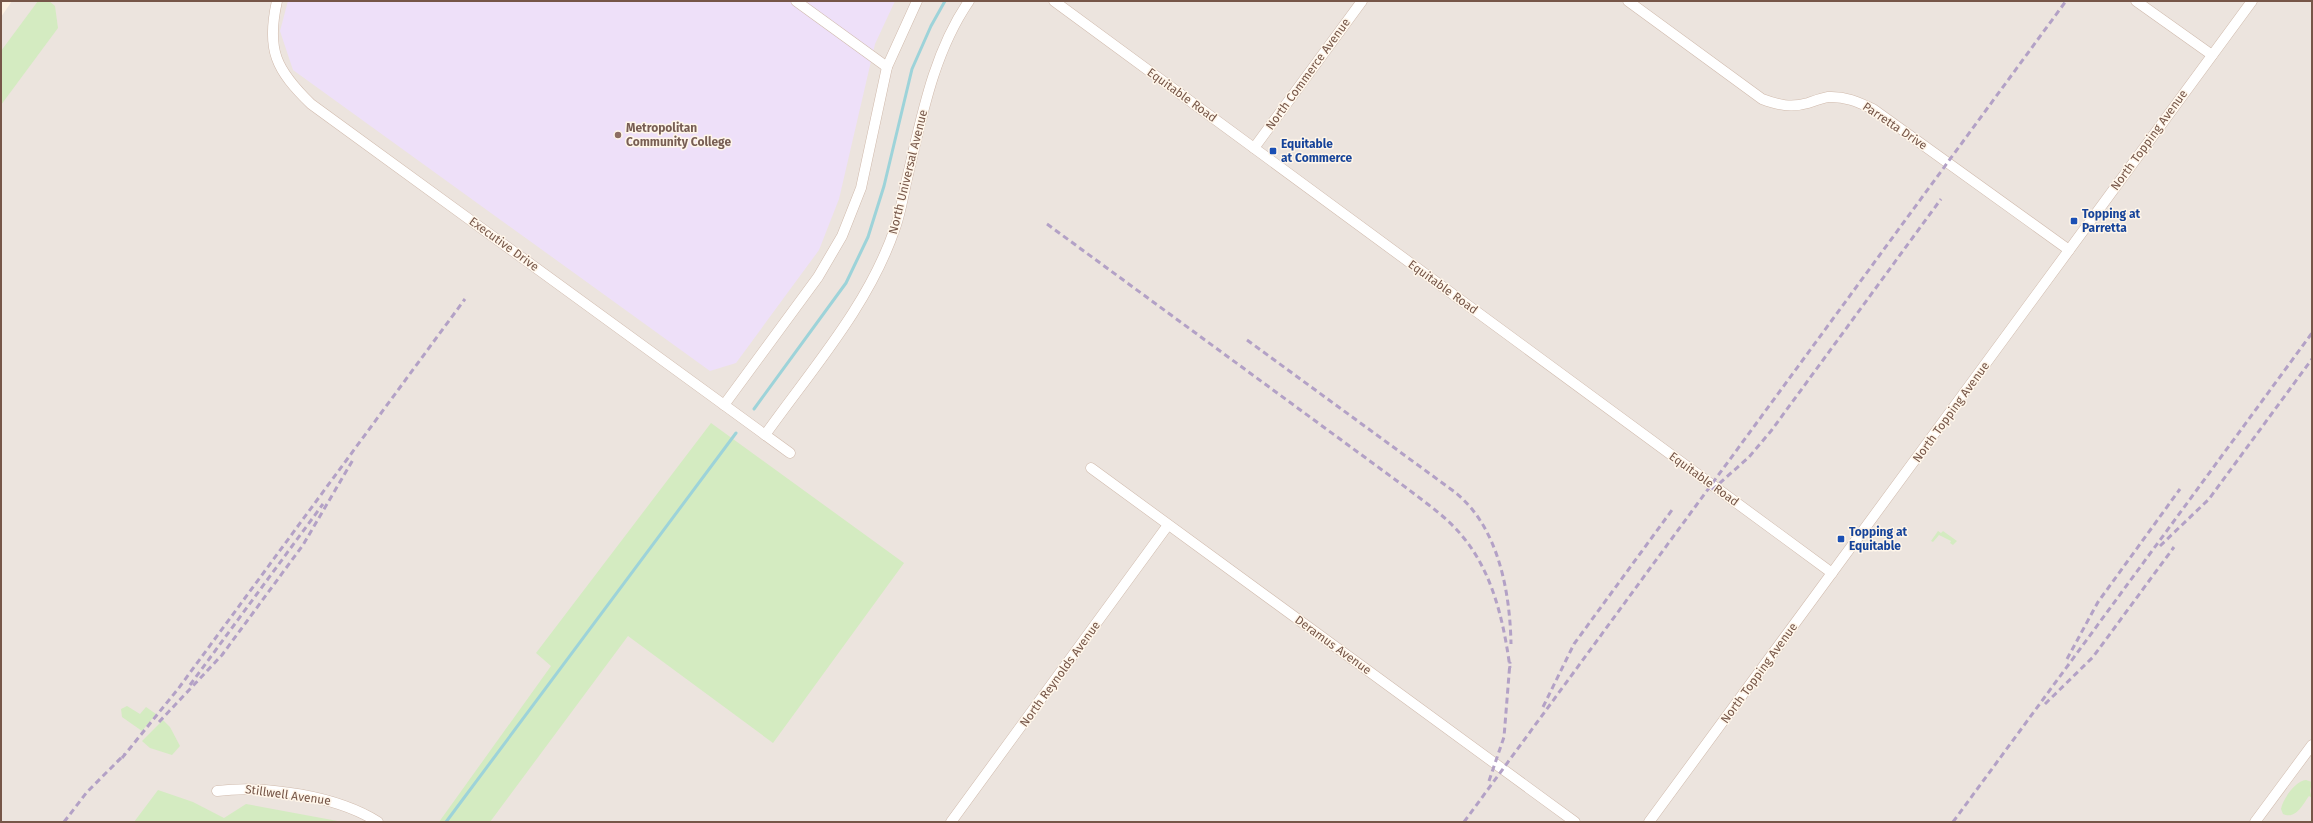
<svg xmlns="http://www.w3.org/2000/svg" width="2313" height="823" viewBox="0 0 2313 823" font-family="'Fira Sans',sans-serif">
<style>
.industrial{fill:#ece4de}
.education{fill:#eee0f9}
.green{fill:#d4ebc1}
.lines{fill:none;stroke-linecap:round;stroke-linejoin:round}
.stream{stroke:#9dd3d9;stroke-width:3}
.minor-casing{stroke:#d0baac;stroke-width:11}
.minor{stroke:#fff;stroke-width:10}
.rail{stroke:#b3a1c6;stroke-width:3;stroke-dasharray:6 4;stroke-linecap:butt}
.education-dot{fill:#8d6e63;stroke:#fff6ea;stroke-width:1.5}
.transit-dot{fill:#1a4fb4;stroke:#fff6ea;stroke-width:1.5}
.labels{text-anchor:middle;stroke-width:3;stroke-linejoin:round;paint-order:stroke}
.street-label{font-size:12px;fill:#765648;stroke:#fff6ea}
.education-label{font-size:12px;font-weight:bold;fill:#785e54;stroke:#fff6ea;text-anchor:start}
.transit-label{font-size:12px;font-weight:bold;fill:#164399;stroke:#fff6ea;text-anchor:start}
</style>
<rect width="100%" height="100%" fill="#fdf1e3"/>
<polygon class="industrial" points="12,1 2312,1 2312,822 1,822 1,17"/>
<polygon class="education" points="288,1 895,1 875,44 839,199 819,250 736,363 710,371 293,70 280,31"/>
<g class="green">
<polygon points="38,1 49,1 55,6 58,28 1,105 1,51"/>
<polygon points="711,423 904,563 773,743 628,636 490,822 439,822 551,666 536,653"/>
<polygon points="1938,531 1941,533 1943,531 1957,541 1953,545 1950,543 1951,541 1939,535 1933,542 1931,541"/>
<polygon points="127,706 140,714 146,707 156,714 142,731 122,717 121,709"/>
<polygon points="163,720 170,727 180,746 172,755 150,748 142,741"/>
<path d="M2306 780 2312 782 2310 791 2312 798 2309 796C2303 804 2296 820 2283 814L2281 809C2283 799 2295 781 2306 780Z"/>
<polygon points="158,790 193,802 224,818 246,804 343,822 134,822"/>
</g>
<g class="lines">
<g class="stream">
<polyline points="754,409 846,283 868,237 884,186 912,69 931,26 945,1"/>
<polyline points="446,822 736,433"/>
</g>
<g class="minor-casing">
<g id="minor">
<path d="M277 1C266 50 276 70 311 104L790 453"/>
<polyline points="796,1 887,67"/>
<polyline points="1054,1 1832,573"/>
<path d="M1628 1 1762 99C1778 105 1791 108 1808 103 1814 101 1822 98 1828 97 1845 96 1858 102 1873 109L2069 250"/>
<polyline points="2136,1 2212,55"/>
<polyline points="1254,148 1362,1"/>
<polyline points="724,405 818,277 842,236 861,188 887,67 917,1"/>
<path d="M765 435C812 369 869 305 895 228 900 214 903 198 906 183 921 121 932 55 969 1"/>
<polyline points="1091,468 1575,822"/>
<path d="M217 791C266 785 337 796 378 822"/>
<polyline points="951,822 1168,525"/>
<polyline points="1649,822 2252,1"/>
<polyline points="2255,822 2312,745"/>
</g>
</g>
<use href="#minor" class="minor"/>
<g class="rail">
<path d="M1047 224 1408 489C1427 504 1448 518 1463 537 1493 573 1504 623 1510 668"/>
<path d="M1247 340 1452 490C1498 524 1510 591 1511 644"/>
<polyline points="1712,490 1749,457 1771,431 1941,199"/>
<polyline points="2160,546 2209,499 2312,359"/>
<polyline points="2067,659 2098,602 2180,489"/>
<polyline points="190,685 323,504"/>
<polyline points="2045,704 2093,657 2174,547"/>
<polyline points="1543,707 1574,644 1672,510"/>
<polyline points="159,722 222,655 303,545 354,458"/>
<polyline points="122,758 178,689 465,299"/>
<polyline points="1489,781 1504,737 1510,662"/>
<polyline points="64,822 87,792 125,754"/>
<polyline points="1464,822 2066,1"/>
<polyline points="1953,822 2312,333"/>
</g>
</g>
<circle class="education-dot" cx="618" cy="135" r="4"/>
<g class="transit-dot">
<rect x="1269" y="147" width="8" height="8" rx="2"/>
<rect x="2070" y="217" width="8" height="8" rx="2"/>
<rect x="1837" y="535" width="8" height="8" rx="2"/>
</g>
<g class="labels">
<g class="street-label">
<text transform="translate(1308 74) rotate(-54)" y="4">North Commerce Avenue</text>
<text transform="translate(1182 95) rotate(36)" y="4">Equitable Road</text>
<text transform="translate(1895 126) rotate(34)" y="4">Parretta Drive</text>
<text transform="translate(2149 140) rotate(-54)" y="4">North Topping Avenue</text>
<text transform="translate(908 172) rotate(-76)" y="4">North Universal Avenue</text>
<text transform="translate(504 244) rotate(36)" y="4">Executive Drive</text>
<text transform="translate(1443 287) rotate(36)" y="4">Equitable Road</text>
<text transform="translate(1951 412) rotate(-54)" y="4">North Topping Avenue</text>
<text transform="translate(1704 479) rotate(36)" y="4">Equitable Road</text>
<text transform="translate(1333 645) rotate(36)" y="4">Deramus Avenue</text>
<text transform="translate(1759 673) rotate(-54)" y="4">North Topping Avenue</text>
<text transform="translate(1060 674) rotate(-54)" y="4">North Reynolds Avenue</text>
<text transform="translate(288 795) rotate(8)" y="4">Stillwell Avenue</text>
</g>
<g class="education-label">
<text x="626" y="132">Metropolitan<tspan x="626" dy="14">Community College</tspan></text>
</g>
<g class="transit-label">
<text x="1281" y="148">Equitable<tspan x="1281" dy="14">at Commerce</tspan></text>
<text x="2082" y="218">Topping at<tspan x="2082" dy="14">Parretta</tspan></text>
<text x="1849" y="536">Topping at<tspan x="1849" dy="14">Equitable</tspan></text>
</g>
</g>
<rect width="2313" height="823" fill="none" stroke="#765648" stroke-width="4"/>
</svg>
